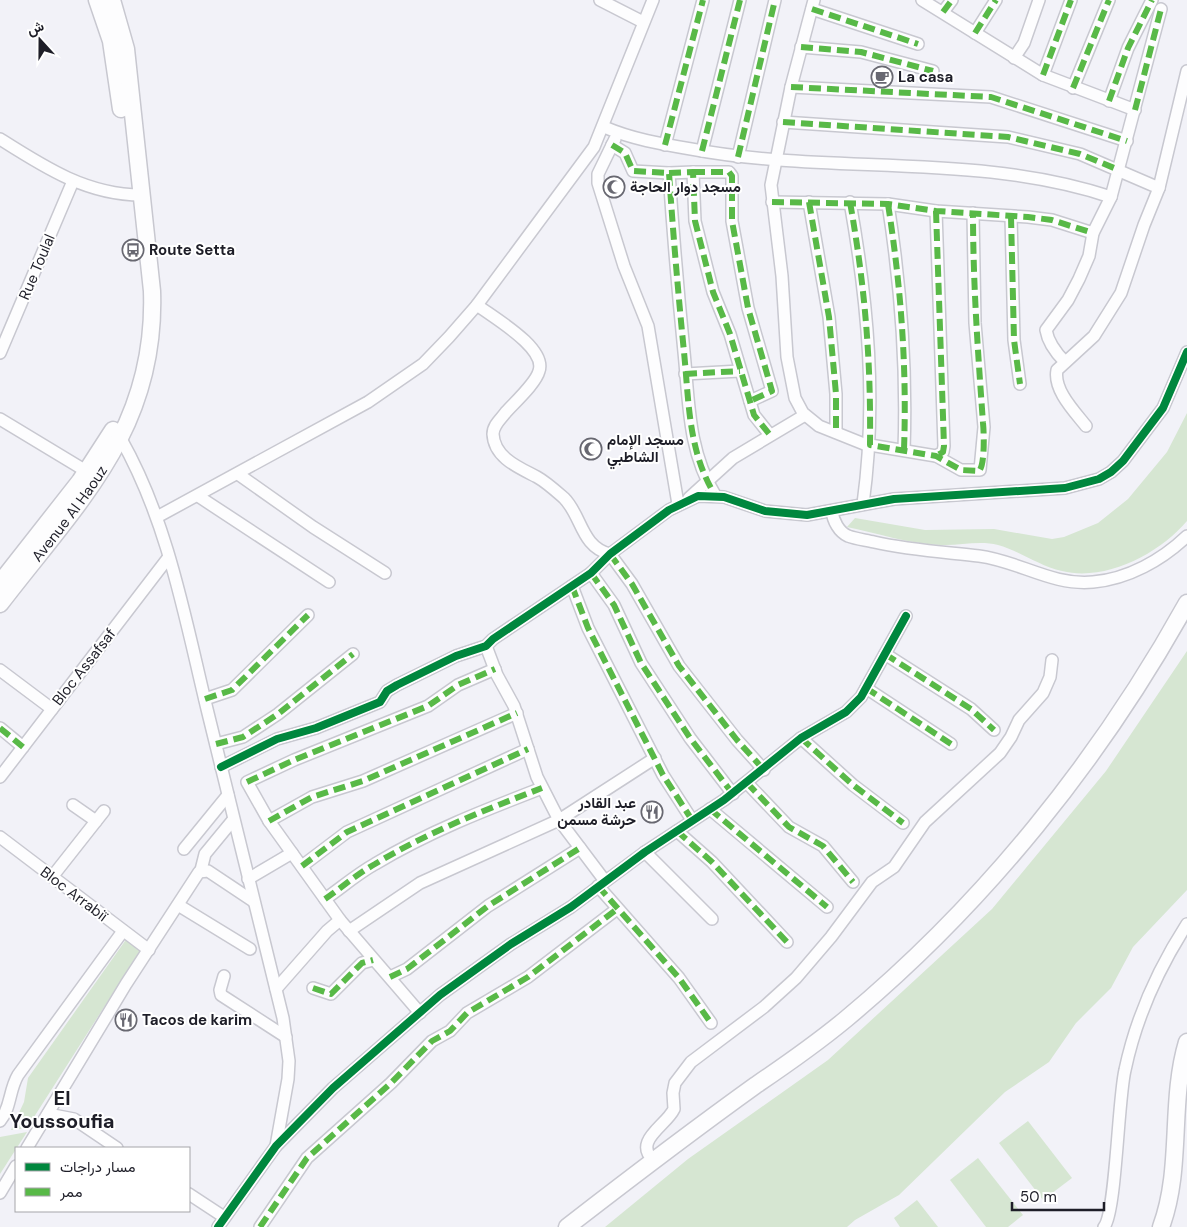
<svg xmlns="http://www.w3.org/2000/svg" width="1187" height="1227" viewBox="0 0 1187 1227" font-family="'DM Sans',Vazirmatn,sans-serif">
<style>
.green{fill:#d6e6d2}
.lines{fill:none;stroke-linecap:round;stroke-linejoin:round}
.street-casing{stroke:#c8c8d0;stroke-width:14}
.secondary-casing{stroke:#c8c8d0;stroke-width:19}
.street{stroke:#fdfdfe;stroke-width:11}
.secondary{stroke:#fdfdfe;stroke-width:16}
.quiet{stroke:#58b947;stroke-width:6;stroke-dasharray:12 6;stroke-linecap:butt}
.cycleway-casing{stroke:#fff;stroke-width:11}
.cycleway{stroke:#00873e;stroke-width:8}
.labels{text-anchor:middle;stroke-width:4;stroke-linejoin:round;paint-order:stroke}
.poi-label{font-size:15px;font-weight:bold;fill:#1e1e28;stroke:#fff;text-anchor:start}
.street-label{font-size:15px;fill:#1e1e28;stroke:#fff}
.district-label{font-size:20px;font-weight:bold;fill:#1e1e28;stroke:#fff}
</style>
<rect width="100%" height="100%" fill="#f2f2f8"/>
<g class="green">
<path d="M1187 413V521C1160 553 1106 582 1062 571 1039 566 1020 551 998 545 979 540 959 546 941 545 909 544 877 533 847 527L855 518 925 530 994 529 1052 539 1064 537 1098 523 1128 499 1167 452Z"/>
<polygon points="1187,651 1187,890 1133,947 1111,988 1076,1023 1049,1062 1005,1092 899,1195 855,1220 847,1227 605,1227 688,1159 828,1060 992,909 1106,771"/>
<polygon points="130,934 143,946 27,1128 11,1130 24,1102 28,1078"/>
<polygon points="1028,1121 1072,1178 1043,1200 999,1143"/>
<polygon points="27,1132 0,1174 0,1137"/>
<polygon points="978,1158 1023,1215 1008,1227 986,1227 950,1180"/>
<polygon points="917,1200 938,1227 900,1227 894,1218"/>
</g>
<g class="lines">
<g class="street-casing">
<g id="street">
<polyline points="600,0 643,22"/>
<polyline points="814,0 791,87 771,185 782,276 787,357 795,398 803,413 819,426 864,444 936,456 961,470 980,470 984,427 975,323 973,213"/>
<polyline points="922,0 1043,75 1135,110"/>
<polyline points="812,9 918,44"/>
<polyline points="943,12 952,0"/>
<polyline points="975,33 996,0"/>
<polyline points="801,47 861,52 933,71"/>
<polyline points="1014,58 1024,43 1039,0"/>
<polyline points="1043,75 1071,0"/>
<polyline points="791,87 991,97 1127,141"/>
<polyline points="1073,88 1109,0"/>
<polyline points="1109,101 1128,48 1152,0"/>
<polyline points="783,122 1008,137 1080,154 1159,188"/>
<path d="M604 127C632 139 661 144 691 149 829 175 977 152 1111 197"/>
<path d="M0 139C44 167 87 195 141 195"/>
<polyline points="615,139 598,174 598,183 624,266 648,326 678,504"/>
<path d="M612 145 625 153 633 171 669 173C673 232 678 292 684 352 689 402 688 451 715 495"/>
<polyline points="665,145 703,0"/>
<polyline points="702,151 740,0"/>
<polyline points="738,157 775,0"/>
<polyline points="693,172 729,172 732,176 732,221 748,308 772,391 750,401"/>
<polyline points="669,173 693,172 695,221 713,292 730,334 754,415 770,435"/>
<polyline points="772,202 888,204 936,211 1028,217 1052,220 1093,233"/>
<polyline points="809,202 829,317 836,394 836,432"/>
<path d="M850 202C868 303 877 402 863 504"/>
<path d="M888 204C901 287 907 367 904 450"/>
<polyline points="936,211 944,446 943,452 936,456"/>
<polyline points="1011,216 1014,340 1020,384"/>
<path d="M477 305C494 318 547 348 539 371 536 383 515 402 506 412 501 419 493 425 493 434 494 458 520 468 537 477 546 482 556 491 564 498 582 516 581 547 610 554L632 584 679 666 737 740 764 770"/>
<polyline points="0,353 73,181"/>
<path d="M1065 362C1057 354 1048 342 1046 330L1068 300 1079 279 1089 256 1093 233 1111 197 1161 9"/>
<polyline points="685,374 740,371"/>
<polyline points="0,419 91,474"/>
<path d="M1086 426C1075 412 1053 390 1057 370L1094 336 1121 293 1144 225 1159 188 1187 71"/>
<path d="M121 439C168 522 185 618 207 709 232 812 258 915 283 1018L289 1061 288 1079 276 1146"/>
<polyline points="238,474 313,527 385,573"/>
<polyline points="198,496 329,582"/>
<polyline points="689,498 733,458 805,415"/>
<path d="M832 511C833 521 839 532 848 536 856 539 866 540 874 542 909 550 944 552 979 556 1019 561 1052 586 1093 582 1128 579 1162 560 1187 536"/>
<polyline points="157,517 368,402 423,364 449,337 477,305 594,147 653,0"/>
<polyline points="591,573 614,605 641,663 690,738 733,794"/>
<polyline points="572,586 588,628 663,775 692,820"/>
<polyline points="486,646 497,675 514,706 537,777 559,820 655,758"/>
<polyline points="885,654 971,709 994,730"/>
<polyline points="0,670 52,709"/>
<polyline points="866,688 951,744"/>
<polyline points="205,699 232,690 308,615"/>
<polyline points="0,728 23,747"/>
<polyline points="801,738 853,785 903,823"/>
<polyline points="216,744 243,737 278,714 353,654"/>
<polyline points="221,767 277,739 316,728 380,702 387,691 397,685 456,656 486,646 493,639 591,573 610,554 669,510 698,496 724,497 765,511 807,515 894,499 1065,488 1099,479 1111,472 1123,461 1163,408 1187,352"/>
<polyline points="0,777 168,558"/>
<polyline points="747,783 789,827 823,846 853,882"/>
<polyline points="73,805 96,821"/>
<polyline points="710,809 827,907"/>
<polyline points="269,821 312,797 363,781 517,713"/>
<polyline points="677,831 712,862 787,942"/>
<polyline points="0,837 149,950"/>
<polyline points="184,849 228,795"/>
<polyline points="645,852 712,919"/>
<polyline points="302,866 347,832 528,749"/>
<polyline points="201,870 205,854 233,820"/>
<polyline points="52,877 104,811"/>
<polyline points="248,879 292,853"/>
<polyline points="598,886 679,978 711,1023"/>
<path d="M325 899C341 888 357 874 375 864 428 832 485 810 542 788"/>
<polyline points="178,905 250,949"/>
<polyline points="349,931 420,883 559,820 605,881"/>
<polyline points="224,976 220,990 221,995 286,1037"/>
<polyline points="390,977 407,969 488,906 580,848"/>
<polyline points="313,988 331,994 362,963 373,960"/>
<polyline points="276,989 327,931 340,920"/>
<polyline points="420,1013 340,920 269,821 247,782 294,760 428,706 458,685 495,669"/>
<polyline points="48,1114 74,1119 117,1148"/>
<path d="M0 1121C11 1108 9 1090 18 1075L123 931"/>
<polyline points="27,1148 126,984 199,872 208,871 253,901"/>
<path d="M654 1161C632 1141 666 1126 674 1109L673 1093 675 1083 691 1062 764 1007 796 978 831 937 872 882 894 867 925 822 1000 753 1011 737 1019 720 1043 693 1050 677 1052 660"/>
<polyline points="0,1193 16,1166"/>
<polyline points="189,1194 224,1217"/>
<polyline points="218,1227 276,1146 333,1088 440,995 511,944 571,907 645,852 724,800 801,738 846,712 861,697 906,616"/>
<polyline points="260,1227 307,1158 391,1083 432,1041 450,1031 467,1013 528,977 617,909"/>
<path d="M1104 1227C1116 1213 1118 1099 1125 1070 1136 1018 1158 969 1187 924"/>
</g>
</g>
<g class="secondary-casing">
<g id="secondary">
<polyline points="97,0 111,41 121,109"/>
<polyline points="0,583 80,481 113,430"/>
<path id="s1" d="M0 604C78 502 157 429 152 291L126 49 112 0"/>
<path d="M567 1227C629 1179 692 1131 756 1085 787 1064 817 1043 846 1019 984 904 1100 760 1187 603"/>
<path d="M1161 1227C1183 1168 1169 1102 1187 1042"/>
</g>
</g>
<use href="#street" class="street"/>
<use href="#secondary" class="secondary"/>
<g class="quiet">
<polyline points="812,9 918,44"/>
<polyline points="943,12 952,0"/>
<polyline points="975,33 996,0"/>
<polyline points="801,47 861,52 933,71"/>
<polyline points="1043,75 1071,0"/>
<polyline points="791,87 991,97 1127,141"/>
<polyline points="1073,88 1109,0"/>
<polyline points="1109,101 1128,48 1152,0"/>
<polyline points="1135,110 1161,9"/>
<polyline points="783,122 1008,137 1080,154 1119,170"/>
<path d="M612 145 625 153 633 171 669 173C673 232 678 292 684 352 689 402 688 451 715 495"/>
<polyline points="665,145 703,0"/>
<polyline points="702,151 740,0"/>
<polyline points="738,157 775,0"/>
<polyline points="693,172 729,172 732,176 732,221 748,308 772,391 750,401"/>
<polyline points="669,173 693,172 695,221 713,292 730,334 754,415 770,435"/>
<polyline points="772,202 888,204 936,211 1028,217 1052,220 1093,233"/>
<polyline points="809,202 829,317 836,394 836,432"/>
<path d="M850 202C865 287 871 359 870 445L936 456 961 470 979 471C985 465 984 433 983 423 978 353 973 284 973 213"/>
<path d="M888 204C901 287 907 367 904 450"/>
<polyline points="936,211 944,446 943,452 936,456"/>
<polyline points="1011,216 1014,340 1020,384"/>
<polyline points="685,374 740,371"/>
<polyline points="610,554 632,584 679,666 737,740 764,770"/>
<polyline points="591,573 614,605 641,663 690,738 733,794"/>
<polyline points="572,586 588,628 663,775 692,820"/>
<polyline points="885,654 971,709 994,730"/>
<polyline points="866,688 951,744"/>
<polyline points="205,699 232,690 308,615"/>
<polyline points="0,728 23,747"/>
<polyline points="801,738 853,785 903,823"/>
<polyline points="216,744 243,737 278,714 353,654"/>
<polyline points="247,782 294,760 428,706 458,685 495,669"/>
<polyline points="747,783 789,827 823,846 853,882"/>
<polyline points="710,809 827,907"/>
<polyline points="269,821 312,797 363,781 517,713"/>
<polyline points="677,831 712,862 787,942"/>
<polyline points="302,866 347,832 528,749"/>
<polyline points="598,886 679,978 711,1023"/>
<path d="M325 899C341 888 357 874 375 864 428 832 485 810 542 788"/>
<polyline points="390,977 407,969 488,906 580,848"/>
<polyline points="313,988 331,994 362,963 373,960"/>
<polyline points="260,1227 307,1158 391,1083 432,1041 450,1031 467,1013 528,977 617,909"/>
</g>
<g class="cycleway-casing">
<g id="cycleway">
<polyline points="221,767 277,739 316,728 380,702 387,691 397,685 456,656 486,646 493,639 591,573 610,554 669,510 698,496 724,497 765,511 807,515 894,499 1065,488 1099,479 1111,472 1123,461 1163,408 1187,352"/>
<polyline points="218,1227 276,1146 333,1088 440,995 511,944 571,907 645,852 724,800 801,738 846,712 861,697 906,616"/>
</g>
</g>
<use href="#cycleway" class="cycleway"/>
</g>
<defs>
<g id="cafe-ring" transform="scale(1.125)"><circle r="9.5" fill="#fff" stroke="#686871" stroke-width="1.5"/><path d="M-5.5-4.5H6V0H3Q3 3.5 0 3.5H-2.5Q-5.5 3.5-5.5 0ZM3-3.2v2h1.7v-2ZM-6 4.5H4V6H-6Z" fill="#686871"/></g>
<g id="mosque-ring" transform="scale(1.125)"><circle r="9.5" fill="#fff" stroke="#686871" stroke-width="1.5"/><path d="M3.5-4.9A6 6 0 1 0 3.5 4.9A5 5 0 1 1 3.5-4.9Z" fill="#686871"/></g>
<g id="bus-ring" transform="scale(1.125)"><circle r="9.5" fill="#fff" stroke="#686871" stroke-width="1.5"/><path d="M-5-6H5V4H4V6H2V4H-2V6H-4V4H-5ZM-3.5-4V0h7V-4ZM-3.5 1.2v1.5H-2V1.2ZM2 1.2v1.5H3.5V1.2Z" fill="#686871"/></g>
<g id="restaurant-ring" transform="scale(1.125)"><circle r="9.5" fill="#fff" stroke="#686871" stroke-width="1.5"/><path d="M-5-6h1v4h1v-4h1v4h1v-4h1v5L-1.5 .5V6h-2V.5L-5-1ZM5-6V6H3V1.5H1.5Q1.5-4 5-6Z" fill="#686871"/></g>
</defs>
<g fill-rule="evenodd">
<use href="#cafe-ring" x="882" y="77"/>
<use href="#mosque-ring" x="614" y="187"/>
<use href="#bus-ring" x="133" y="250"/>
<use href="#mosque-ring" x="591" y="449"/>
<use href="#restaurant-ring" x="652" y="812"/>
<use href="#restaurant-ring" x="126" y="1020"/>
</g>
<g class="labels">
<g class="poi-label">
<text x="898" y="82">La casa</text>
<text x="630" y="192">مسجد دوار الحاجة</text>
<text x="149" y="255">Route Setta</text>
<text x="607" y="445">مسجد الإمام<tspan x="607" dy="17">الشاطبي</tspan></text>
<text x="636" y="808" text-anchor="end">عبد القادر<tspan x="636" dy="17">حرشة مسمن</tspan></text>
<text x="142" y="1025">Tacos de karim</text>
</g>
<g class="street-label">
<text transform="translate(37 267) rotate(-67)" y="5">Rue Toulal</text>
<text dy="5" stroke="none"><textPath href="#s1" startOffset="114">Avenue Al Haouz</textPath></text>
<text transform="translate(84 667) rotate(-52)" y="5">Bloc Assafsaf</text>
<text transform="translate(74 894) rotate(37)" y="5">Bloc Arrabiï</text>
</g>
<g class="district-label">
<text x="62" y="1105">El<tspan x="62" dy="23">Youssoufia</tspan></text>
</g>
</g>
<rect x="15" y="1147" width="175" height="65" fill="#ffffff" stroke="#a5a5a9"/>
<rect x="25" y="1163" width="25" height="8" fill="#00873e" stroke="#a5a5a9"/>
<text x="60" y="1172" font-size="15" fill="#1e1e28">مسار دراجات</text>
<rect x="25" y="1188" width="25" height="8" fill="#58b947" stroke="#a5a5a9"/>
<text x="60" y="1197" font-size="15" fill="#1e1e28">ممر</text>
<g transform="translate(40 40) rotate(339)" stroke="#ffffff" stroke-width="4" paint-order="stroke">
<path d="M0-4L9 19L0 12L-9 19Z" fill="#1e1e28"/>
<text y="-8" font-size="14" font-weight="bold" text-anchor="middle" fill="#1e1e28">ش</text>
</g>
<path d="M1012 1202v8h92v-8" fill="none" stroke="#1e1e28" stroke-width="2.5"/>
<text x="1020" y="1202" font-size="15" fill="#1e1e28" stroke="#ffffff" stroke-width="4" paint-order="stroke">50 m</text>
</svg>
